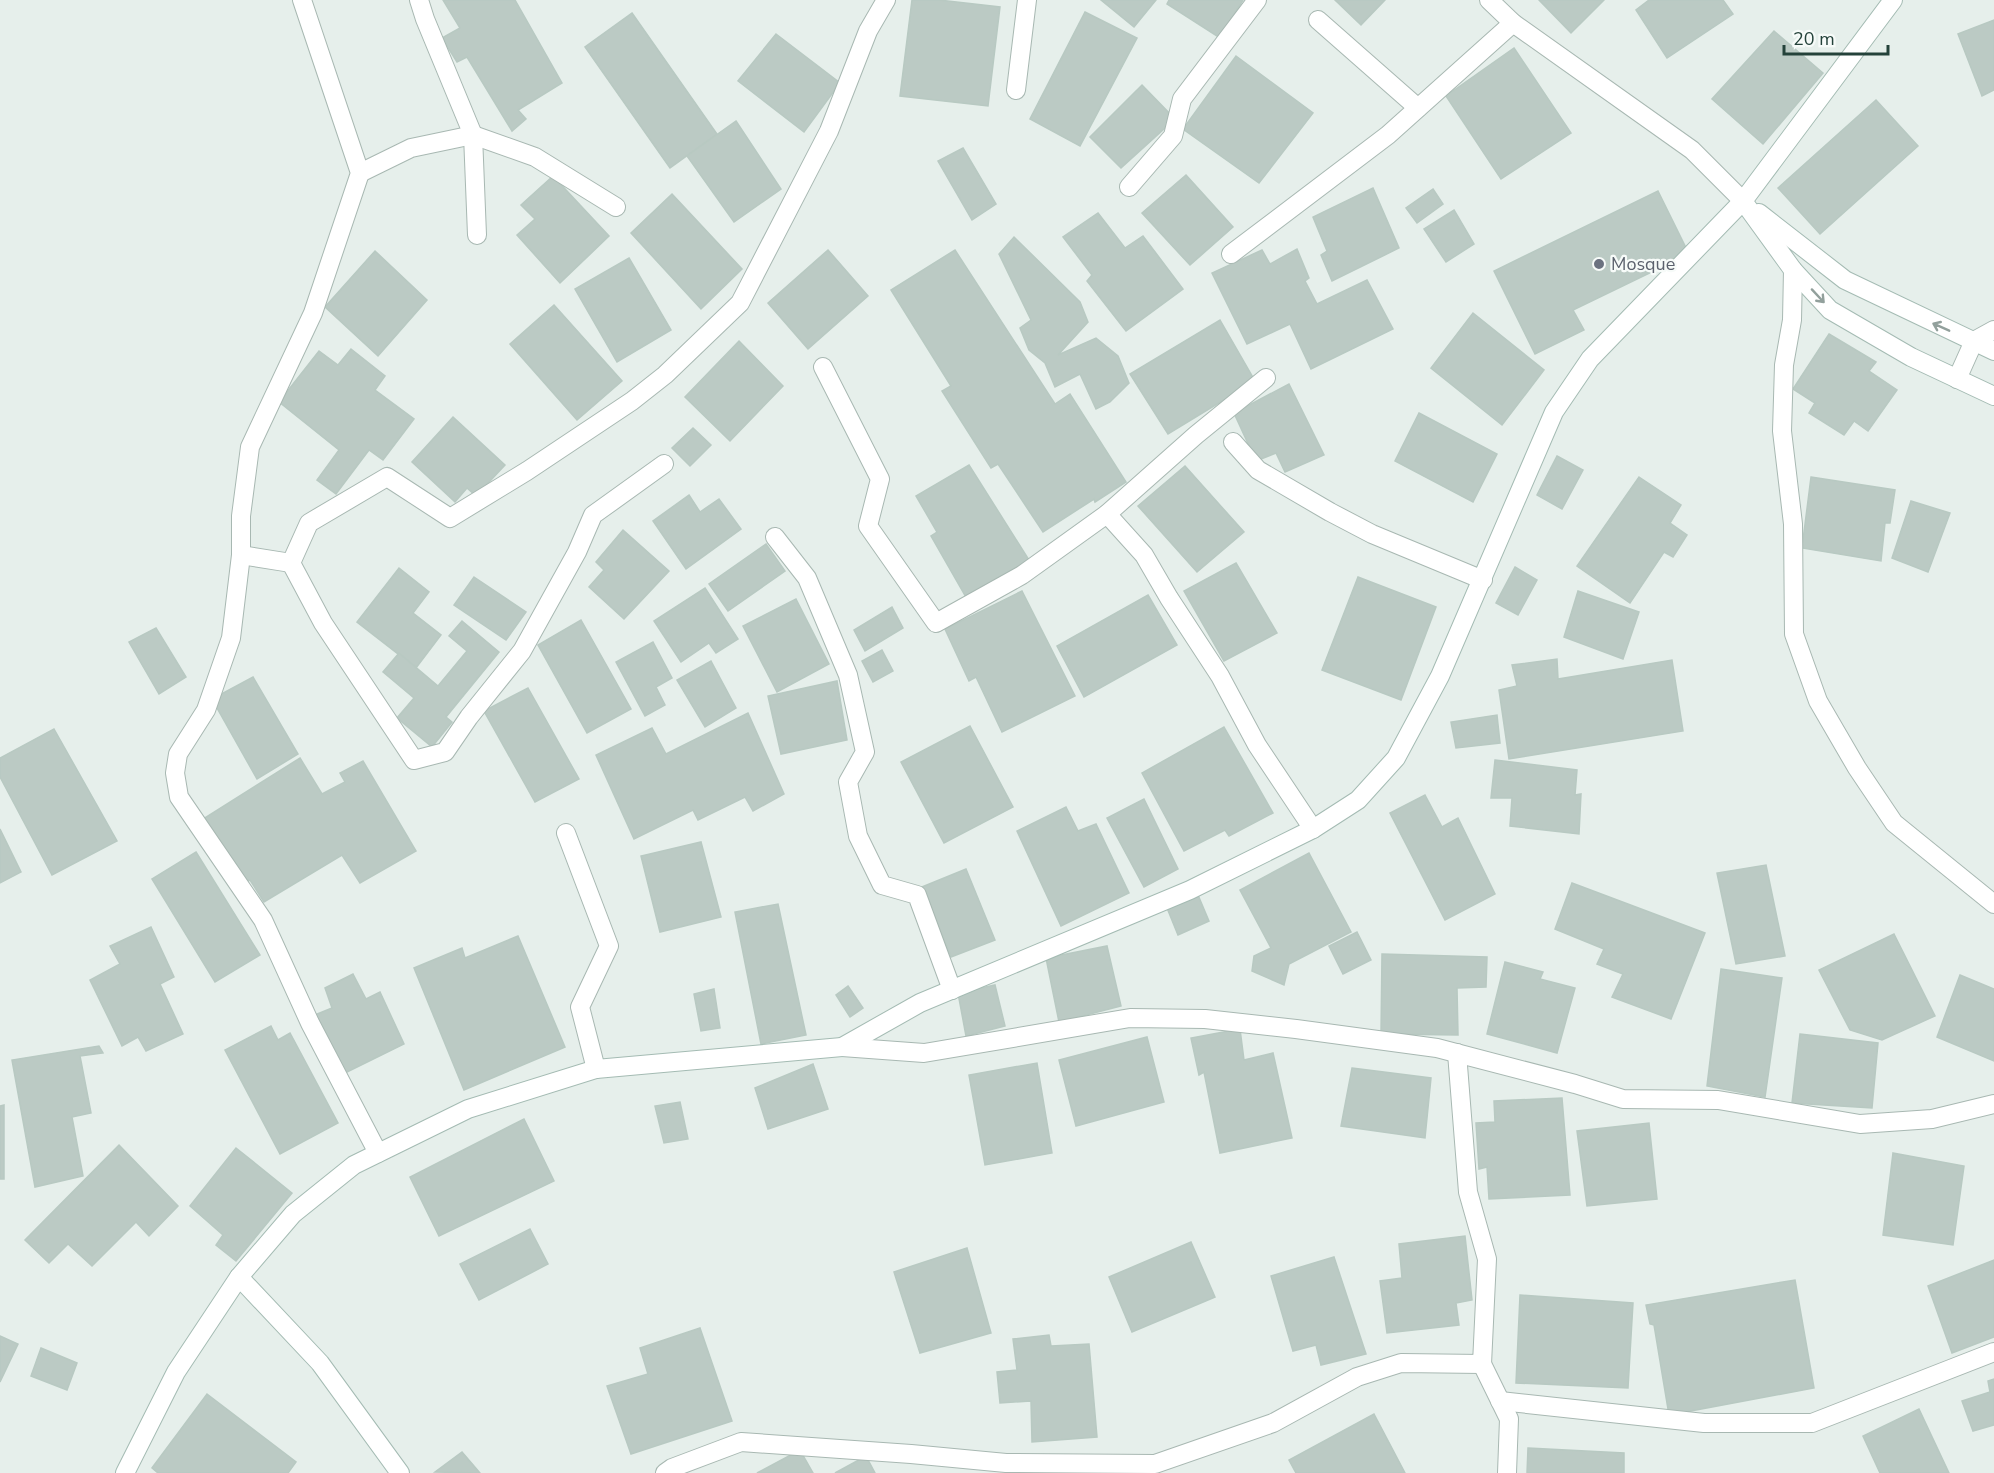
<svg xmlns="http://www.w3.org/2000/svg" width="1994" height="1473" viewBox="0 0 1994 1473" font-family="'Nunito Sans',sans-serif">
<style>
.building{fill:#bbcac4;stroke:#b8c9c2;stroke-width:1.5}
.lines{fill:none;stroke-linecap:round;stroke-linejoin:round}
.street-casing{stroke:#a8b8b2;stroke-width:20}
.secondary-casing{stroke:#a4bbb3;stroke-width:20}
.street{stroke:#fff;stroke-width:18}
.secondary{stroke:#fff;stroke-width:18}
.oneway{stroke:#92a09c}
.worship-dot{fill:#6b7280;stroke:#f7fbf9;stroke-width:2}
.labels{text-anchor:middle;stroke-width:4.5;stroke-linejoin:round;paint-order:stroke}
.worship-label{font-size:18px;fill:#5b616d;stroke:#f7fbf9;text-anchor:start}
</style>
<rect width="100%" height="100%" fill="#e6efeb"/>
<g class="building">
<polygon points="443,0 515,0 562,83 518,110 526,119 512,131 467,57 457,62 442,38 460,28"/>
<polygon points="912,0 939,0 1000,7 988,106 900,96"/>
<polygon points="1101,0 1156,0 1134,27"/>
<polygon points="1169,0 1243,0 1220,38 1167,4"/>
<polygon points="1335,0 1385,0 1361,25"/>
<polygon points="1539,0 1604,0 1571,33"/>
<polygon points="1649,0 1723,0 1733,14 1667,58 1636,10"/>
<polygon points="1085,12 1137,38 1080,146 1030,119"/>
<polygon points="632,13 717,134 670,168 585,47"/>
<polygon points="1994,20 1994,90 1982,96 1958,34"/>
<polygon points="1774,31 1823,73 1763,144 1712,99"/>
<polygon points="776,34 840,83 804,132 738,81"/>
<polygon points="1514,48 1571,133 1501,179 1446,96"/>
<polygon points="1236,56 1313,113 1259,183 1183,129"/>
<polygon points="1142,85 1175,119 1121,168 1090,137"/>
<polygon points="1876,100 1918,146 1820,234 1778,188"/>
<polygon points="736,121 781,189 734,222 687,156"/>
<polygon points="963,148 996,204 972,220 938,161"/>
<polygon points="1186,175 1233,227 1190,265 1142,213"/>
<polygon points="553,176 609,236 560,283 517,235 535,219 521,205"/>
<polygon points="1373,188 1399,248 1332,281 1321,255 1327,251 1313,217"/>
<polygon points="1433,189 1443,204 1417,223 1406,208"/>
<polygon points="1658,191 1689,254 1573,310 1584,330 1535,354 1494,271"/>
<polygon points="672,194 742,269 701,309 631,233"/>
<polygon points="1454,210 1474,244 1446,262 1424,229"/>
<polygon points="1098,213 1125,248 1143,236 1183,289 1126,331 1087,281 1092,275 1063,237"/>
<polygon points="1014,237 1080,302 1088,322 1058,355 1096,338 1118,356 1129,383 1110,402 1096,409 1080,374 1055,387 1045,363 1029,350 1020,328 1031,320 999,254"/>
<polygon points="1297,249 1309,278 1305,281 1317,304 1367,280 1393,329 1311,369 1290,324 1247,344 1212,273 1262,250 1270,264"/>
<polygon points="828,250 868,296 808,349 768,303"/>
<polygon points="955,250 1055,404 1070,394 1126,482 1095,502 1094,499 1043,532 998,464 991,468 942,391 951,386 891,290"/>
<polygon points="375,251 427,300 378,356 325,307"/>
<polygon points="629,258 671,330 617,362 575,289"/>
<polygon points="554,305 622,381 577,420 510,344"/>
<polygon points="1473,313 1544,370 1502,425 1431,368"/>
<polygon points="1220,320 1255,381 1168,434 1130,374"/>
<polygon points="1829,334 1876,362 1869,371 1897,390 1868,431 1854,421 1844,435 1809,413 1815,403 1793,389"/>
<polygon points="739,341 783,386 730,441 685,397"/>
<polygon points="351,349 385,376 375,390 414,419 383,460 369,450 336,494 317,480 339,450 279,402 319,351 338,365"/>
<polygon points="1289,384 1324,455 1285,472 1276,453 1256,461 1234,413"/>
<polygon points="1419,413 1497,454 1473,502 1395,461"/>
<polygon points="453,417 505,465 476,496 467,488 455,502 412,462"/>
<polygon points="693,428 711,445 690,466 672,448"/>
<polygon points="1557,456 1583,470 1562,509 1537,495"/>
<polygon points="969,465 1029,560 967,599 931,536 937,532 916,496"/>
<polygon points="1185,466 1244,532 1197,572 1138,506"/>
<polygon points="1639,477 1681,505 1670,523 1687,535 1673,557 1664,552 1630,603 1577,566"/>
<polygon points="1811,477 1895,490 1890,523 1885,523 1881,561 1802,548"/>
<polygon points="689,495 700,512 719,499 741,529 686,569 653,521"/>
<polygon points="1911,501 1950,513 1928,572 1892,558"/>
<polygon points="623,530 669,571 624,619 589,587 604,570 596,562"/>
<polygon points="766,544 785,571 728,611 709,584"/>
<polygon points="1236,563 1277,633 1224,661 1184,591"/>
<polygon points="1515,567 1537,580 1518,615 1496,603"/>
<polygon points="399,568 429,592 413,613 441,635 416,668 357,622"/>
<polygon points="474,577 526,612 506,640 454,605"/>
<polygon points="1358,577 1436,607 1401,700 1322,670"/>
<polygon points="705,588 738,639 716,653 709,643 681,662 654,621"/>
<polygon points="1022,591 1075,696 1002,732 976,677 969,681 945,629"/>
<polygon points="1578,591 1639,612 1623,659 1564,637"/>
<polygon points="1148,595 1177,645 1084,697 1057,646"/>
<polygon points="796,599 829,664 777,692 743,626"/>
<polygon points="892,607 903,628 865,651 854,630"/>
<polygon points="581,620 631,709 587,733 538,645"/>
<polygon points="462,621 499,652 446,717 452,722 432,747 397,718 414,698 383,672 399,653 438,686 467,651 449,636"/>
<polygon points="156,628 186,677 159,694 129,642"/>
<polygon points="653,642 672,678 656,687 665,705 645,716 616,662"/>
<polygon points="882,650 893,671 873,682 862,661"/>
<polygon points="1557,659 1558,679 1672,660 1683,731 1509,759 1499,690 1517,686 1512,665"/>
<polygon points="711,661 736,708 705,727 677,680"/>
<polygon points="253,677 298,754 257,779 212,699"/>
<polygon points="837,681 847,740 781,754 768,696"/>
<polygon points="528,688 579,779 535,802 484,711"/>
<polygon points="748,713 784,794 753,811 745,797 698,820 693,810 634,839 596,755 652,728 666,754"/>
<polygon points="1497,715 1500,743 1456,748 1451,722"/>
<polygon points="970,726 1013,807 944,843 901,762"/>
<polygon points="1224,727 1273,813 1229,836 1225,830 1184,851 1142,773"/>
<polygon points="54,729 117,841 52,875 0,777 0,758"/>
<polygon points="300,758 322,794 345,782 340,773 363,761 416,851 360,883 342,855 264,902 250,880 240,885 200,821"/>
<polygon points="1495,760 1577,770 1575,795 1581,794 1579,834 1510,826 1512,798 1491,798"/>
<polygon points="1425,795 1442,827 1458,818 1495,894 1445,920 1390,813"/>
<polygon points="1144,799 1178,869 1144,887 1107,818"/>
<polygon points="1066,807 1078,831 1096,824 1129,893 1061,926 1017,831"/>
<polygon points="0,829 21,872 0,883"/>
<polygon points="701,842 721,917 660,932 641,856"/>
<polygon points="196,852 260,955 215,982 152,879"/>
<polygon points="1309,853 1351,932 1289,964 1284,985 1252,971 1254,956 1271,948 1240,890"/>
<polygon points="1766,865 1785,956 1736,964 1717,873"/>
<polygon points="966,869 995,940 951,957 922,887"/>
<polygon points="1572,883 1705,933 1671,1019 1612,997 1623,974 1597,964 1604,949 1555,929"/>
<polygon points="1198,895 1209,921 1178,935 1167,908"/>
<polygon points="778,904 806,1035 761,1044 735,912"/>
<polygon points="151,927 174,977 160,984 183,1034 146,1051 138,1037 122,1046 90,980 120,964 110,946"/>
<polygon points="1357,932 1371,960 1343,974 1329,946"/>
<polygon points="1894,934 1935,1016 1882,1040 1850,1030 1819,970"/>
<polygon points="518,936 565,1047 464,1090 414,968 462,948 465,958"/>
<polygon points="1107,946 1121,1006 1059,1022 1046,958"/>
<polygon points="1382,954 1487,957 1486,987 1457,988 1458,1035 1381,1034"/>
<polygon points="1505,962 1543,972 1540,979 1575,988 1557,1053 1487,1034"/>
<polygon points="1721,969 1782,978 1765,1097 1707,1086"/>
<polygon points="353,974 366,999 380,992 404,1044 339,1076 310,1017 332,1008 325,988"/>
<polygon points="1960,975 1994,989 1994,1061 1937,1037"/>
<polygon points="995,985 1005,1026 966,1036 958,993"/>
<polygon points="848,986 863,1008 850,1017 836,995"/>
<polygon points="714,989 720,1028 701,1031 694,994"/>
<polygon points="271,1026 278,1040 290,1033 338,1123 280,1154 225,1050"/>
<polygon points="1240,1029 1244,1060 1273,1053 1292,1138 1220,1153 1204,1072 1199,1075 1191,1038"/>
<polygon points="1800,1034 1878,1043 1872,1108 1792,1103"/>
<polygon points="1147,1037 1164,1102 1076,1126 1059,1060"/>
<polygon points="99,1046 103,1053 80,1056 91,1113 72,1117 83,1176 35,1187 12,1060"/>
<polygon points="1037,1063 1052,1153 985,1165 969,1075"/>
<polygon points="813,1064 828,1109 768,1129 755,1088"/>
<polygon points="1352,1068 1431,1078 1425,1138 1341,1126"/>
<polygon points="1562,1098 1570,1195 1489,1199 1487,1167 1479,1169 1476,1123 1495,1122 1494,1101"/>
<polygon points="680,1102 688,1139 664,1143 655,1106"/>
<polygon points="4,1105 4,1179 0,1179 0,1106"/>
<polygon points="524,1119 554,1181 439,1236 410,1177"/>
<polygon points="1649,1123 1657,1199 1587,1206 1577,1131"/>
<polygon points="119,1145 178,1206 149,1236 136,1222 92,1266 68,1244 49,1263 25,1240"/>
<polygon points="236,1148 292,1193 236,1261 216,1245 223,1235 190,1206"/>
<polygon points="1893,1153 1964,1166 1953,1245 1883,1235"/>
<polygon points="530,1229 548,1264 479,1300 460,1264"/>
<polygon points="1465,1236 1472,1300 1456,1303 1459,1325 1387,1333 1380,1281 1402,1278 1399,1244"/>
<polygon points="1191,1242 1215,1297 1132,1332 1109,1277"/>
<polygon points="967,1248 991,1333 920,1353 894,1272"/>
<polygon points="1334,1257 1366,1354 1321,1365 1316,1345 1293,1351 1271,1276"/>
<polygon points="1994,1260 1994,1337 1952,1353 1928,1286"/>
<polygon points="1795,1280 1814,1388 1669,1415 1654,1325 1650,1324 1646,1305"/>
<polygon points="1520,1295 1633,1303 1628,1388 1516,1383"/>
<polygon points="700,1328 732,1421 631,1454 607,1386 648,1374 640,1348"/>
<polygon points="1049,1335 1051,1346 1089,1344 1097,1437 1032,1442 1031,1401 1000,1403 997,1372 1017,1370 1013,1339"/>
<polygon points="0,1336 18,1344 0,1382"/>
<polygon points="41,1348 77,1363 67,1390 31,1376"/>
<polygon points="1994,1379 1994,1425 1973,1431 1962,1401 1990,1392 1988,1381"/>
<polygon points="207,1394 296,1462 288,1473 158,1473 152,1468"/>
<polygon points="1919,1409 1949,1473 1880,1473 1863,1436"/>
<polygon points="1374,1414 1405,1473 1296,1473 1289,1460"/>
<polygon points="1528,1448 1624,1453 1624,1473 1527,1473"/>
<polygon points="800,1450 813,1473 757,1473"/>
<polygon points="462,1452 480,1473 435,1472"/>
<polygon points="866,1456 875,1473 835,1473"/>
</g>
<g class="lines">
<g class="street-casing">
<g id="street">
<polyline points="302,0 360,173 313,313 250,447 241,516 241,555 231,638 206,710 178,754 175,773 179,797 263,920 310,1023 378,1153"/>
<polyline points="419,0 425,19 473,135 477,235"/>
<polyline points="1489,0 1513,23 1692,150 1743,201"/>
<polyline points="1318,20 1418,108"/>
<polyline points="1016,90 1027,0"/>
<polyline points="360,173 411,148 473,135 535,157 616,207"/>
<polyline points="1129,187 1173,136 1182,99 1257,0"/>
<polyline points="1231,254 1388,135 1513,23"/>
<polyline points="1793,270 1792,320 1784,365 1782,431 1793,524 1794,634 1818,701 1857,768 1894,823 1994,904"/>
<polyline points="823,367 880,479 868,526 936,623 1022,575 1107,514 1144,555 1169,598 1220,676 1257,745 1313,829"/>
<polyline points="1957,379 1974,341 1994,330"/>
<polyline points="1233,442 1258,470 1330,512 1372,534 1483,580"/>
<polyline points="1107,514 1196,435 1266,378"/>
<polyline points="775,537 807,578 848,675 865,752 848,782 858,836 882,885 917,895 952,990"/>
<polyline points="241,555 291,563"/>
<polyline points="291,563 309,523 387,477 450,518 527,471 632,401 665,375 740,303 829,131 868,31 886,0"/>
<polyline points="291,563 323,623 414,760 445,752 469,717 522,651 577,552 593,515 664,464"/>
<polyline points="566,833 609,946 580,1007 596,1069"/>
<polyline points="842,1047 924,1053 1130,1018 1205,1019 1296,1029 1437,1048 1575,1084 1623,1099 1718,1100 1860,1124 1932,1119 1994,1104"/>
<polyline points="1482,1364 1509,1419 1507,1473"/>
<polyline points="1500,1401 1704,1423 1812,1423 1994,1352"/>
<polyline points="665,1473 672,1468 741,1442 911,1454 1006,1463 1155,1464 1273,1423 1357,1377 1401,1363 1482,1364 1487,1259 1468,1192 1457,1053"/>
</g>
</g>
<g class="secondary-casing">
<g id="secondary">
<polyline points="1743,201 1793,270 1830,310 1911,357 1994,396"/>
<polyline points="1759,213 1845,280 1994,351"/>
<polyline points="239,1277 320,1363 400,1473"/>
<polyline points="125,1473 176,1372 239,1277 293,1214 354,1165 468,1109 596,1069 842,1047 920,1003 1190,890 1313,829 1358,800 1396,758 1440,676 1554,412 1590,359 1743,201 1893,0"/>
</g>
</g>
<use href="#street" class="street"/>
<use href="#secondary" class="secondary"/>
</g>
<defs><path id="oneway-shaft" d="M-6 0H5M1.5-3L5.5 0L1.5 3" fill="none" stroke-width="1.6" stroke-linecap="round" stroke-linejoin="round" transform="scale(1.5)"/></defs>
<g class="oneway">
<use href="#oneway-shaft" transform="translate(1818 296) rotate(47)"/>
<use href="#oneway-shaft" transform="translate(1941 327) rotate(-156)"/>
</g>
<circle class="worship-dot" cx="1599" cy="264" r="6"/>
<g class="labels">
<g class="worship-label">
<text x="1611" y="270">Mosque</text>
</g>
</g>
<path d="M1784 45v9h104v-9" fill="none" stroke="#24423a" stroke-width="3"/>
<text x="1793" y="45" font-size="18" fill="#24423a" stroke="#f7fbf9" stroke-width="4.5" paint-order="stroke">20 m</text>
</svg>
